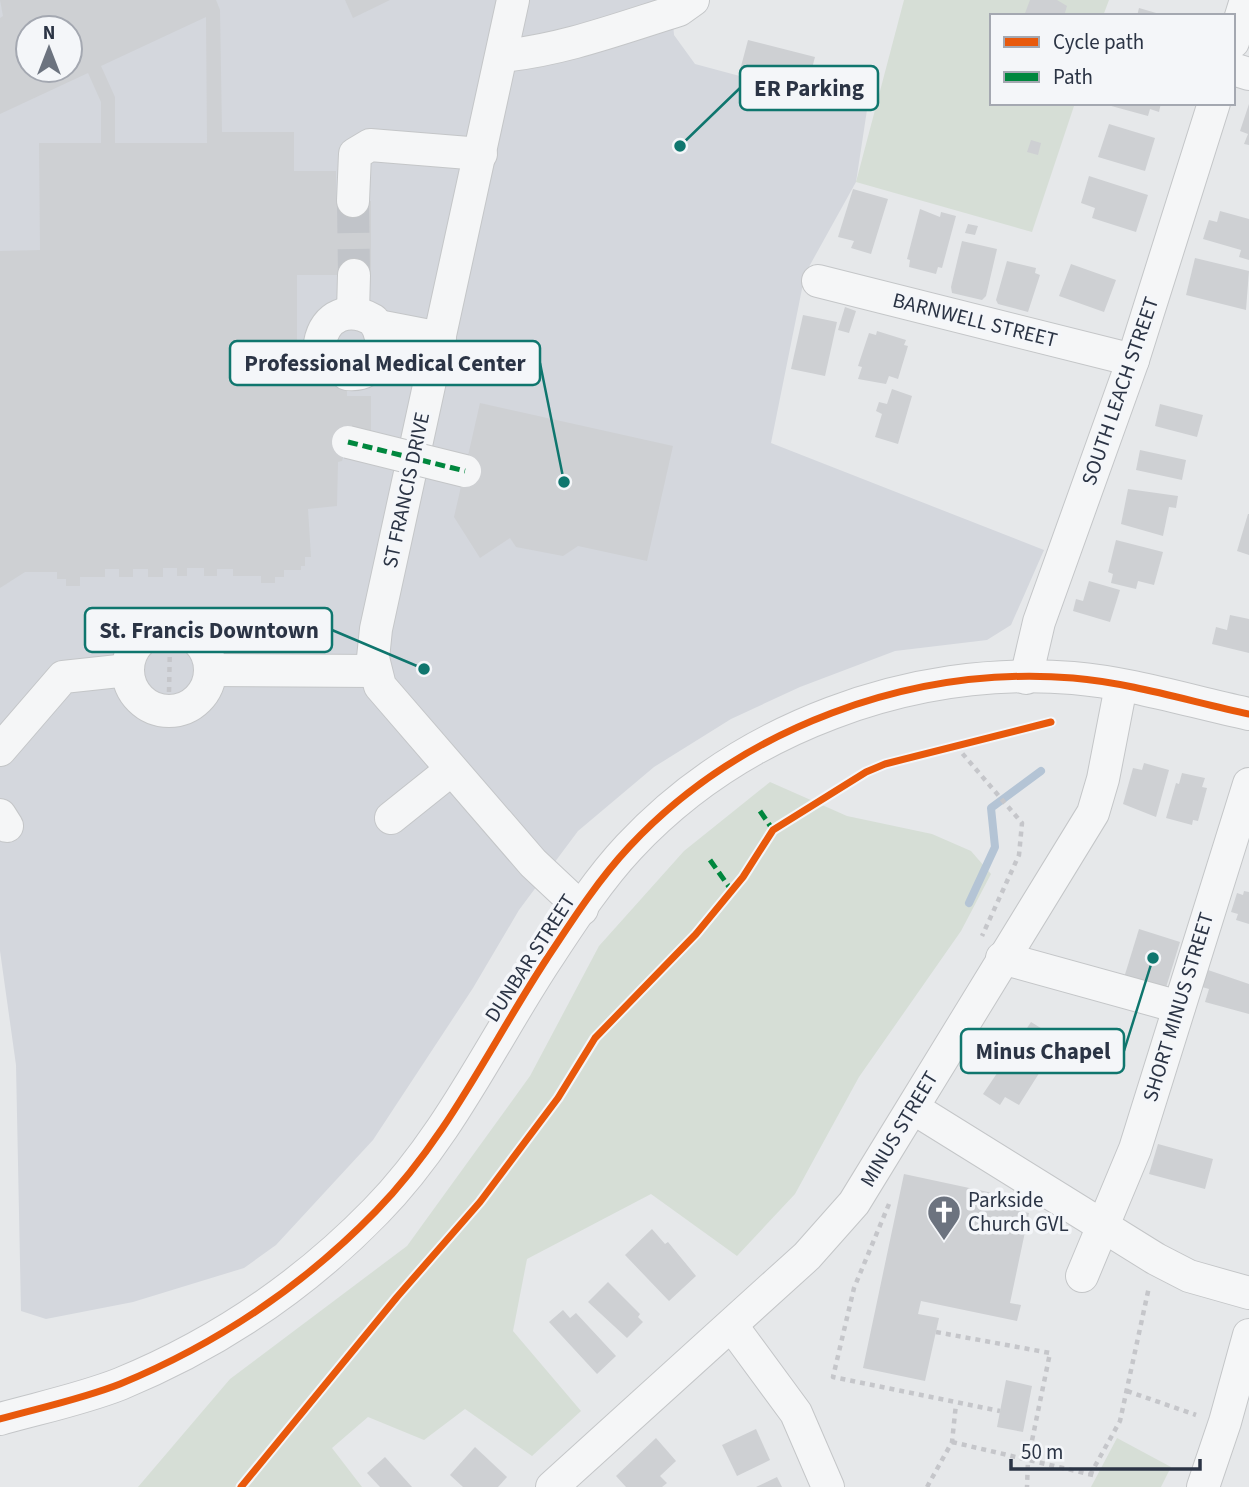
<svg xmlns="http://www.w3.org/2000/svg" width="1249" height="1487" viewBox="0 0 1249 1487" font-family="'Source Sans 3',sans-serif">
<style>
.built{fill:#d4d7dd;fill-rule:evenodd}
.green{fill:#d6ded6}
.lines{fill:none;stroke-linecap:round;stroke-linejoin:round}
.stream{stroke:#b4c4d5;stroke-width:8}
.building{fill:#ced0d3;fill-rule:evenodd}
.minor-tunnel{stroke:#c1c4c9;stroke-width:32;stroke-dasharray:32 16;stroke-linecap:butt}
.minor-casing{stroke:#c4c6c8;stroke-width:34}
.path{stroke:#c5c6ca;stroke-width:4.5;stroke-dasharray:5 5;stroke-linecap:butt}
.minor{stroke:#f5f6f7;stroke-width:32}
.minor-bridge-casing{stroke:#c4c6c8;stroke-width:34;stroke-linecap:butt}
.minor-bridge{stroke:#f5f6f7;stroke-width:32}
.quiet{stroke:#00873e;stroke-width:5;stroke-dasharray:10 5;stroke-linecap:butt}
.cycleway-casing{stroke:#f4f6f9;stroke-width:11}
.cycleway{stroke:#e8590c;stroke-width:7}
.labels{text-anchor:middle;stroke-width:7;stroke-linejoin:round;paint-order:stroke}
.street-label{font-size:21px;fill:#2b3445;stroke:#f4f6f9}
.poi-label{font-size:21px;fill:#2b3445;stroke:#f4f6f9;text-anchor:start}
.leader{fill:none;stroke:#0f766e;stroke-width:2.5}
.callout-dot{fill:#0f766e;stroke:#f4f6f9;stroke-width:2.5}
.callout{fill:#f4f6f9;stroke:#0f766e;stroke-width:2.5}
.callout-label{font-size:23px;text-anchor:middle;font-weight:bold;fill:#2b3445}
</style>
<rect width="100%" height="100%" fill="#e6e8ea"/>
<path class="built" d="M0 0H671L674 35 695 64 867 110 856 182 805 274 771 443 1044 550 1011 625 987 640 895 651 800 687 731 719 654 767 578 831 519 910 473 988 373 1140 276 1245 244 1268 133 1302 46 1319 21 1311 16 1065 0 951ZM28 28H70V70H28Z"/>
<g class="green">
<polygon points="904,0 1109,0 1103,16 992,16 992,103 1075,103 1032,232 856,182"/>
<polygon points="770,782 847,816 932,834 971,851 991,874 961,931 859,1077 795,1194 737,1256 651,1194 527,1259 513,1331 581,1411 532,1456 465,1409 424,1440 368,1417 332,1448 362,1487 138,1487 230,1379 407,1246 530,1076 599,946 684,851"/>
<polygon points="1117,1438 1171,1467 1161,1487 1091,1487"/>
</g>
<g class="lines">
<polyline class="stream" points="969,903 995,847 991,808 1041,771"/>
</g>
<g class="building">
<path d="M0 0H216L220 10 222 132H294V171H336V201H371V275H297V343L347 341V396H371V434L348 442 342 461 338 462 337 506 308 509 311 557H305V566H301V570H284V577H275V583H261V576H233V569H217V576H204V568H187V576H177V568H163V577H148V569H133V577H119V569H105V577H80V586H66V579H57V572H25L0 588V251L40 250 39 143H101V102L88 73 0 114V18L3 16ZM206 17 207 143H115V97L101 66ZM28 28H70V70H28Z"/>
<polygon points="345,0 390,0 353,18"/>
<polygon points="1030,0 1057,0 1067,6 1064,16 1024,16"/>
<polygon points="1139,8 1163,15 1163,16 1137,16"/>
<polygon points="748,40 815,57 806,91 778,84 776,91 758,86 760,79 739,74"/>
<polygon points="1161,103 1159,112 1150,109 1148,116 1104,104"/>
<polygon points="1249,104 1249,145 1244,144 1248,134 1240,131"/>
<polygon points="1109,124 1155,138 1145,171 1098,157"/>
<polygon points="1031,140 1041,143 1038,155 1027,152"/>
<polygon points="1089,176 1148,195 1136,232 1092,218 1095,208 1081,203"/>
<polygon points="853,189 888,199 871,254 851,248 854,241 838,237"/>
<polygon points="920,209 940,217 941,212 956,216 942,268 938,267 936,274 909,267 910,260 907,259"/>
<polygon points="1220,211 1249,219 1249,260 1239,257 1241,250 1203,239 1209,220 1217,222"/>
<polygon points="968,224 978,226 975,235 965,233"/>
<polygon points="962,241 997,249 986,296 982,300 952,293 951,287"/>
<polygon points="1195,258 1249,271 1246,310 1186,295"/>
<polygon points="1007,261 1036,268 1035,273 1040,275 1028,312 998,304 996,300"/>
<polygon points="1071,264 1116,280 1104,312 1059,296"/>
<polygon points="845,307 856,311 849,333 838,330"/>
<polygon points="803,315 837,322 825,376 791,369"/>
<polygon points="877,331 906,340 904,345 908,346 898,379 889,376 886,384 858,379 862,367 858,366 869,333 876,335"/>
<polygon points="892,389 912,396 898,444 875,437 882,414 876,411 879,402 887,404"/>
<polygon points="480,403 673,446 647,561 578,546 563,556 516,547 510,538 480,558 454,517"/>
<polygon points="1160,404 1203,415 1197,437 1155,426"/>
<polygon points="1140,450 1186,460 1182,480 1136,470"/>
<polygon points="1128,489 1178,496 1176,508 1169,507 1163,536 1121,524"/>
<polygon points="1248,514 1249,514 1249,555 1237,551"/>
<polygon points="1116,540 1163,552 1154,585 1138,581 1136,589 1111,583 1113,574 1108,572"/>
<polygon points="1089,581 1120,590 1110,622 1073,611 1076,599 1083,601"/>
<polygon points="1230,615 1249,619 1249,653 1212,644 1216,627 1227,630"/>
<polygon points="1144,763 1169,770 1156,817 1123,804 1133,768 1142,770"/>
<polygon points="1182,773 1205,778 1202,787 1207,788 1198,821 1193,820 1192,825 1166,818 1176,783 1179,784"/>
<polygon points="1244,891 1249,892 1249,924 1236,920 1238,914 1231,912 1237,893 1243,895"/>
<polygon points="1139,929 1180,942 1164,994 1123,981"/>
<polygon points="1208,970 1249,984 1249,1014 1205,1002 1209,989 1202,987"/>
<polygon points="1031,1022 1052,1035 1038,1055 1018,1042"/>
<polygon points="1014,1048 1043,1067 1019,1105 1005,1097 1000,1105 983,1094"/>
<polygon points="1158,1144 1213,1159 1205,1189 1149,1174"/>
<polygon points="904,1174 1002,1195 1000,1207 1029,1213 1010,1303 1021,1305 1017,1321 921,1301 918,1314 939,1318 925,1381 863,1368"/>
<polygon points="652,1229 665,1244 668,1242 696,1276 669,1301 625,1255"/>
<polygon points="608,1282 640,1314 638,1317 643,1322 627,1338 588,1302"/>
<polygon points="563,1310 570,1318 576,1313 616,1356 597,1374 549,1322"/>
<polygon points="1006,1380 1032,1386 1023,1432 997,1427"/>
<polygon points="756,1429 770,1460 737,1476 722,1445"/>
<polygon points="656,1438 676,1461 660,1476 667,1483 662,1487 626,1487 616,1476"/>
<polygon points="475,1447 507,1477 498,1487 463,1487 450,1475"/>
<polygon points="385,1457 412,1487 380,1487 367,1473"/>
<polygon points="777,1477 782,1487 756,1487"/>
</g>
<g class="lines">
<g class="minor-tunnel">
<polyline points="353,201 354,275"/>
<path d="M320 343C323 359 330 370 347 374"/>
</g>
<g class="minor-casing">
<g id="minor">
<polyline points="513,0 376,629 373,658 380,686 533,863 582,909"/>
<polyline points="1233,42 1246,0"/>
<path d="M502 56C563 50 621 28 679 10L693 0"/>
<polyline points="1233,69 1249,74"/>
<polyline points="353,201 355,154 370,145 481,154"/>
<polyline points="818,281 1133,360"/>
<polyline points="353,312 354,275"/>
<polyline points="378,326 440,338"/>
<path d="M320 343C325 315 349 306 373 320 391 342 379 378 347 374"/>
<circle cx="169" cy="670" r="41"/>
<polyline points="210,670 375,671"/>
<polyline points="1026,678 1039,622 1133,360 1214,103"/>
<polyline points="0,750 63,677 128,670"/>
<polyline points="0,815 7,826"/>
<polyline points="391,818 451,770"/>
<polyline points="1002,958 1179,1007"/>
<polyline points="913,1108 1156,1259 1189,1276 1249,1293"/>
<polyline points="1082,1276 1135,1149 1249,784"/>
<polyline points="732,1326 796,1413 828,1487"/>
<path d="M0 1419C39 1408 82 1399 120 1384 217 1344 303 1286 376 1211 447 1139 491 1044 546 960 571 922 598 880 629 847 740 728 911 665 1073 678 1132 683 1192 702 1249 714"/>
<polyline points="552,1487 807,1256 854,1203 1093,813 1103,779 1121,686"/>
<polyline points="1203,1487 1225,1422 1249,1335"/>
</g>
</g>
<g class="path">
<polyline points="169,692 170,644"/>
<polyline points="956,746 1022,823 1019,855 982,936"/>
<polyline points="889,1204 854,1288 833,1377 1000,1411"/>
<polyline points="936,1332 1050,1353 1028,1460 1027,1487"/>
<polyline points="1127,1391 1196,1415"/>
<polyline points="952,1442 1097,1476"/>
<polyline points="1090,1475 1120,1421 1149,1287"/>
<polyline points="927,1487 952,1442 956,1404"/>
</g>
<use href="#minor" class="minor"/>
<g class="minor-bridge-casing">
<polyline id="minor-bridge" points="348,442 465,471"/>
</g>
<use href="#minor-bridge" class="minor-bridge"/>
<g class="quiet">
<polyline points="348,442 465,471"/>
<polyline points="760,811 773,830"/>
<polyline points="710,860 732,891"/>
</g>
<g class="cycleway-casing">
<g id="cycleway">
<path d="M0 1419C39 1408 82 1399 120 1384 217 1344 303 1286 376 1211 447 1139 491 1044 546 960 571 922 598 880 629 847 740 728 911 665 1073 678 1132 683 1192 702 1249 714"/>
<polyline points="241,1487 397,1297 480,1202 558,1098 595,1038 696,934 743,877 773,830 866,772 885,764 1051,722"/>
</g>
</g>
<use href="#cycleway" class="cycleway"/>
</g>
<defs>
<g id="church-pin" transform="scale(1.75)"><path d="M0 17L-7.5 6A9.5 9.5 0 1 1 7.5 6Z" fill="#6c737f" stroke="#f4f6f9"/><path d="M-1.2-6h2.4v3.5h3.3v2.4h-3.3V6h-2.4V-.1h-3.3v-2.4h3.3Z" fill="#fff"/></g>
</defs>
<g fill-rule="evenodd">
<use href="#church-pin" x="944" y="1212"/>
</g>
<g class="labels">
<g class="street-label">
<text transform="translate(975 320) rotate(14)" y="7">BARNWELL STREET</text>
<text transform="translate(1120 391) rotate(-71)" y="7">SOUTH LEACH STREET</text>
<text transform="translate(406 490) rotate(-78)" y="7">ST FRANCIS DRIVE</text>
<text transform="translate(530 958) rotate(-57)" y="7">DUNBAR STREET</text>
<text transform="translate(1178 1007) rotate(-73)" y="7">SHORT MINUS STREET</text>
<text transform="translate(899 1129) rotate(-59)" y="7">MINUS STREET</text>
</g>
<g class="poi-label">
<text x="968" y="1207">Parkside<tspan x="968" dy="24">Church GVL</tspan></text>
</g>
</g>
<path class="leader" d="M680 146L740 88M564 482L540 363M424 669L332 630M1153 958L1124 1051"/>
<g class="callout-dot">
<circle cx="680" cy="146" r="7"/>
<circle cx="564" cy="482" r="7"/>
<circle cx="424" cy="669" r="7"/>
<circle cx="1153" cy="958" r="7"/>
</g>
<g class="callout">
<rect x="740" y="66" width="138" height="44" rx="7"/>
<rect x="230" y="341" width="310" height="44" rx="7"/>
<rect x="85" y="608" width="247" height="44" rx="7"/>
<rect x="961" y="1029" width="163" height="44" rx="7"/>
</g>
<g class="callout-label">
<text x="809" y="96">ER Parking</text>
<text x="385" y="371">Professional Medical Center</text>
<text x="209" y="638">St. Francis Downtown</text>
<text x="1043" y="1059">Minus Chapel</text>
</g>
<rect x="990" y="14" width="245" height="91" fill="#f4f6f9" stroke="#a4a8b1" stroke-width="2"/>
<rect x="1004" y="37" width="35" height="10" fill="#e8590c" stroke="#a4a8b1" stroke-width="2"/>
<text x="1053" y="49" font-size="21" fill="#2b3445">Cycle path</text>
<rect x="1004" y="72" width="35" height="10" fill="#00873e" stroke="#a4a8b1" stroke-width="2"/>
<text x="1053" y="84" font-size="21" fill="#2b3445">Path</text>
<g transform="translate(49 49)"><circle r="33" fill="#f4f6f9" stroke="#a4a8b1" stroke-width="2"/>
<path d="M0-5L12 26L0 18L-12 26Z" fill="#6c737f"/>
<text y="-10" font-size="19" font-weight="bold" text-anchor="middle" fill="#2b3445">N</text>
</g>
<path d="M1011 1459v10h189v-10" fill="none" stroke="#2b3445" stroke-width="3.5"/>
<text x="1021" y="1459" font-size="21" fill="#2b3445" stroke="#f4f6f9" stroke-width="5" paint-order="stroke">50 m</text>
</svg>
